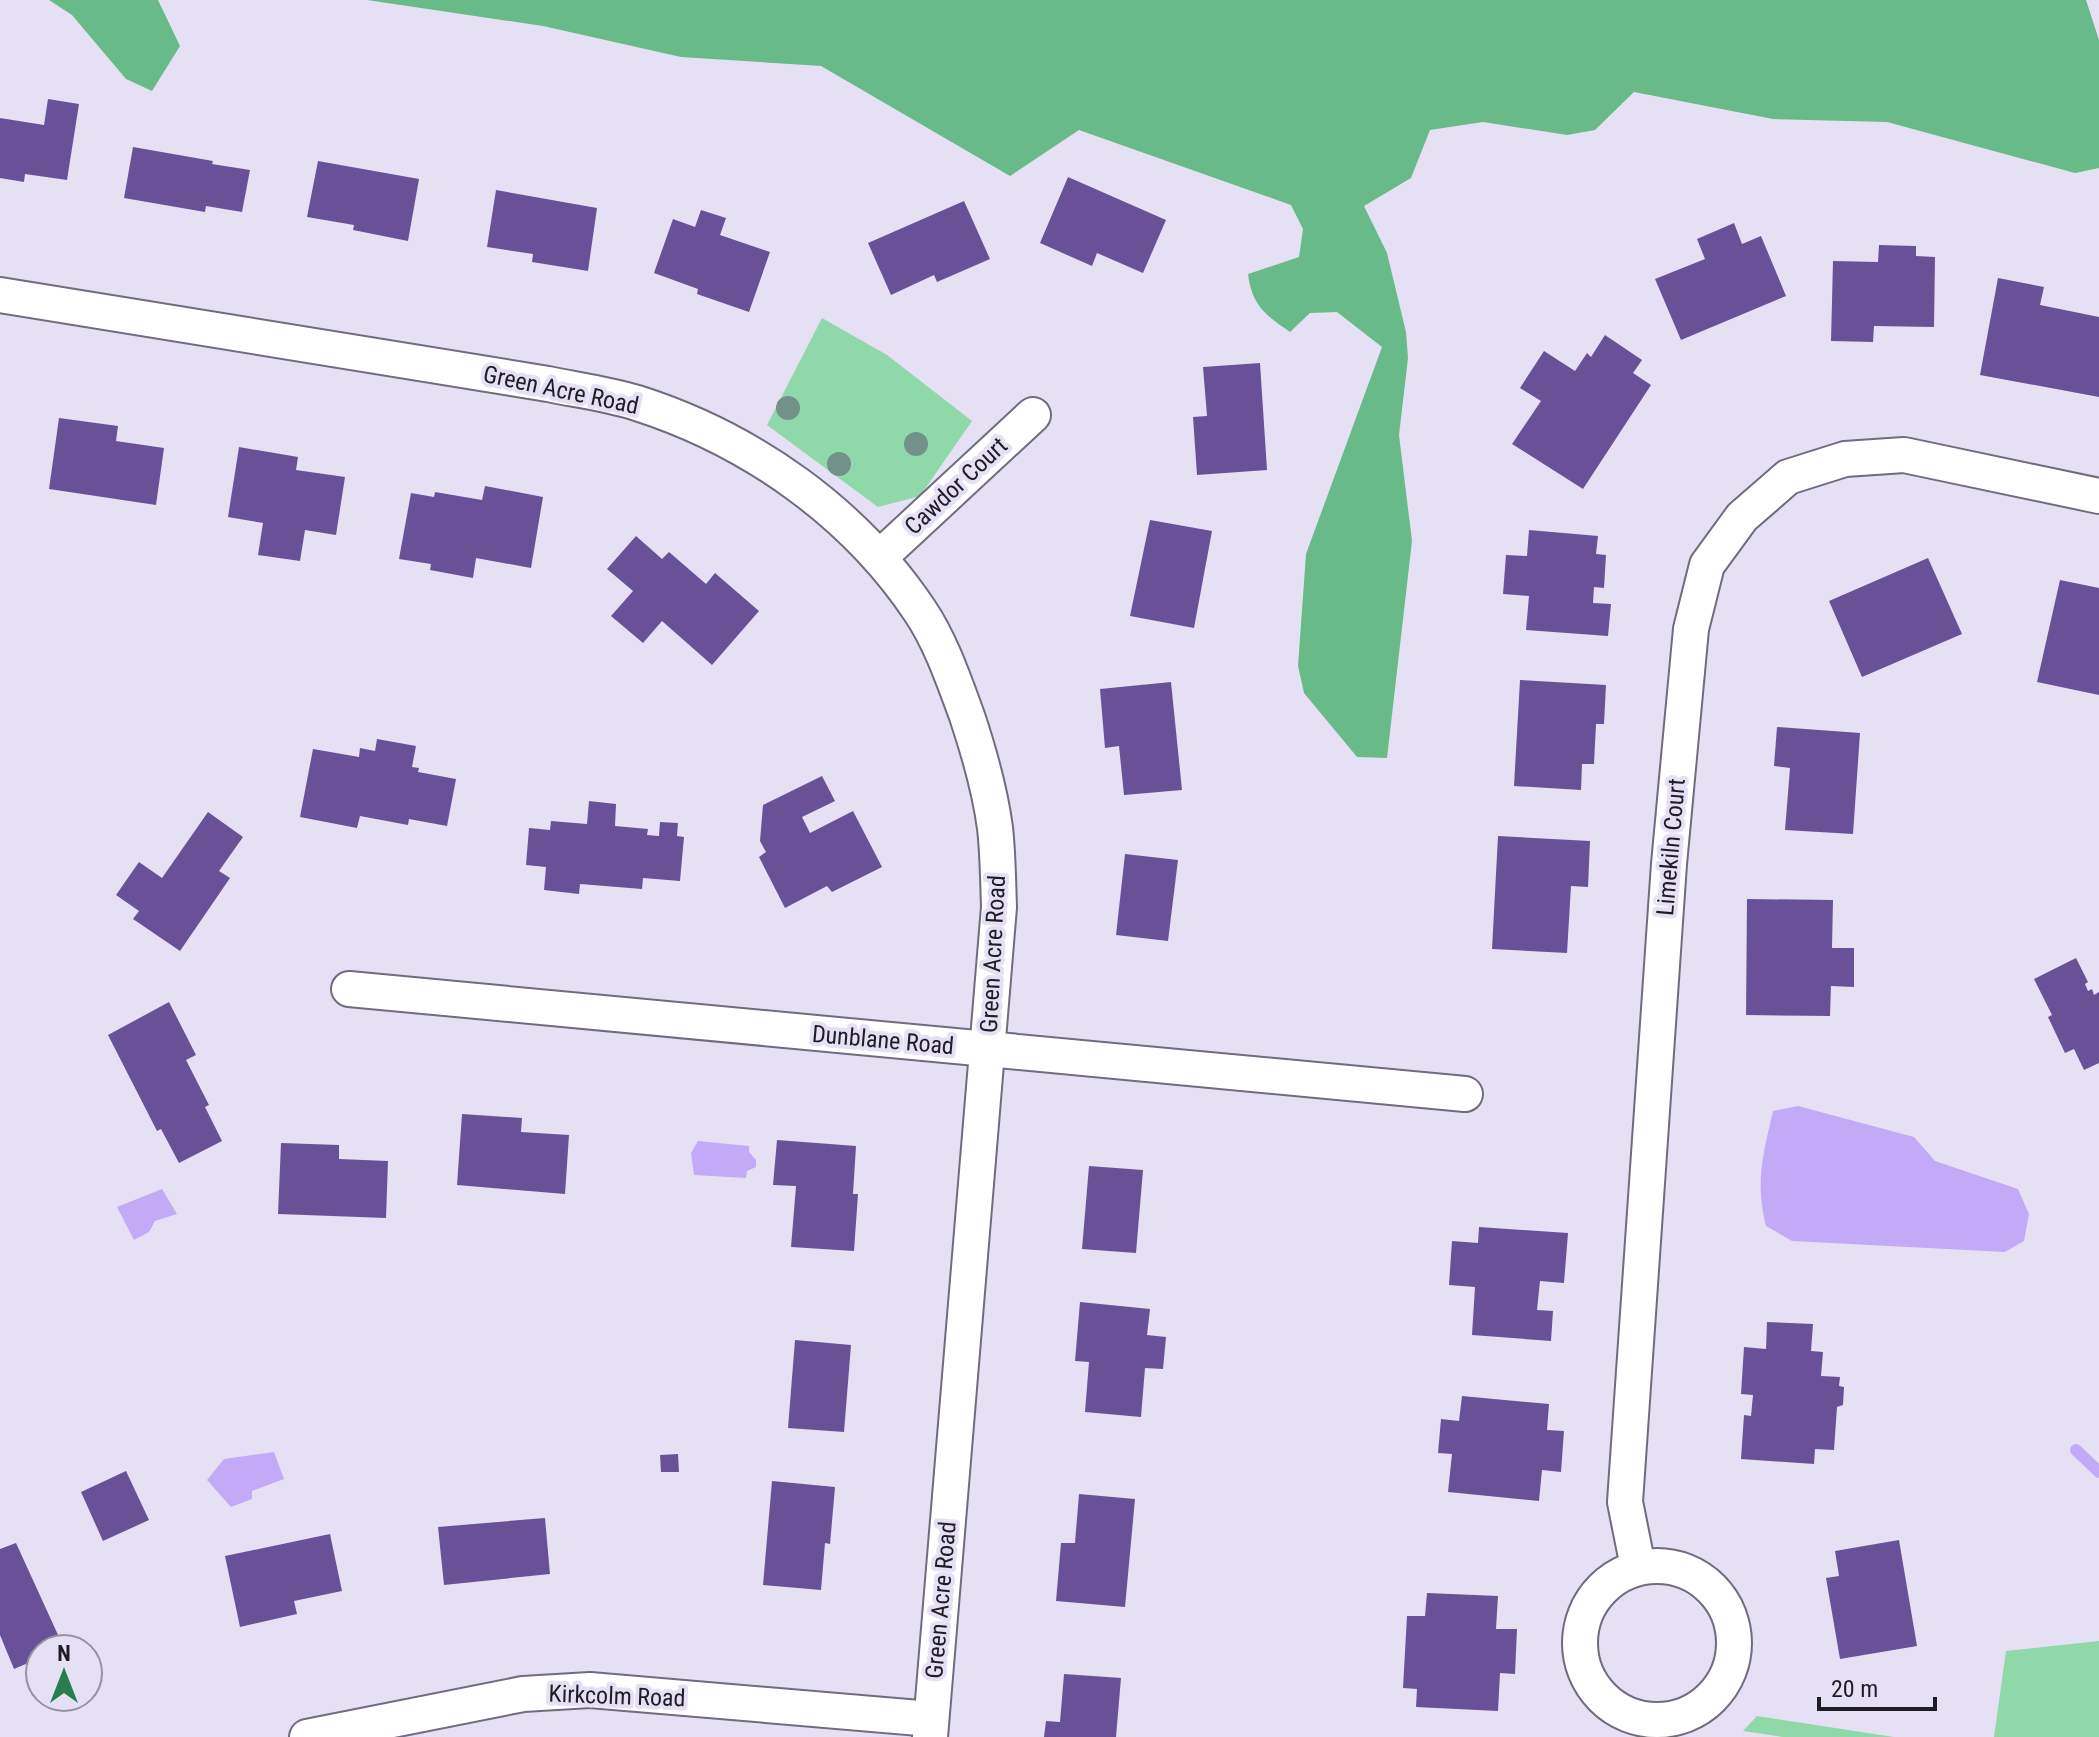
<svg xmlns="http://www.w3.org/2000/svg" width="2099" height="1737" viewBox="0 0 2099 1737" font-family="'Roboto Condensed',sans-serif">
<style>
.green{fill:#8fd8a9}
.forest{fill:#68bb88}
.water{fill:#c2aaf7}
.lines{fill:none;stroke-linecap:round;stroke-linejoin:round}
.stream{stroke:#c2aaf7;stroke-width:12}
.building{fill:#695197}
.street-casing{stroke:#706b7d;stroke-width:38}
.street{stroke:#fff;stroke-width:34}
.tree{fill:#729189}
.labels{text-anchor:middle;stroke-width:8;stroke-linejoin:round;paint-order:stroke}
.street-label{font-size:24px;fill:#1e1c24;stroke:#e6e0f5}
</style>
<rect width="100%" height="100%" fill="#e6e0f5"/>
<g class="green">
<polygon points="822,318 887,355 972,421 920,496 878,507 767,425"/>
<polygon points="2099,1641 2099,1737 1994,1737 2006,1651"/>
<polygon points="1757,1716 1894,1737 1783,1737 1743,1731"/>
</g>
<g class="forest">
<polygon points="49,0 158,0 180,46 152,91 126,79 72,15"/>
<path d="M367 0H2086L2099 40V168L2075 173 1887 122 1773 119 1634 92 1595 130 1567 135 1483 122 1430 130 1411 178 1364 206 1387 253 1406 332 1408 358 1399 435 1412 541 1387 758 1357 757 1304 693 1298 666 1306 554 1382 347 1337 312 1310 313 1290 332C1265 315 1252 305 1248 274L1299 257 1303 229 1291 205 1079 130 1010 176 821 66 681 57 543 26Z"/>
</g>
<g class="water">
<path d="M1798 1106 1914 1137 1935 1161 2018 1189 2029 1214 2024 1241 2005 1252 1792 1241 1766 1226C1755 1182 1763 1154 1773 1111Z"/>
<polygon points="698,1141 749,1146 749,1152 756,1160 756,1167 747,1171 746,1178 694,1175 691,1153"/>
<polygon points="162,1189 177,1214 155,1221 149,1232 134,1240 117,1207"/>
<polygon points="274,1452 284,1479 252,1491 252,1499 231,1507 207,1480 224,1459"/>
</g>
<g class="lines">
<polyline class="stream" points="2076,1450 2099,1472"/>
</g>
<g class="building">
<polygon points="48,99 79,104 67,180 25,174 24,182 0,178 0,118 44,125"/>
<polygon points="133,147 213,161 212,164 250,170 242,212 206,206 205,212 124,198"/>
<polygon points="318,161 419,179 408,241 353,230 354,225 307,217"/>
<polygon points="1068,177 1166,220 1143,273 1097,253 1092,266 1040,243"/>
<polygon points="496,190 597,208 588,271 532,262 533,254 487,247"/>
<polygon points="964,201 990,259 937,282 934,275 891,295 868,243"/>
<polygon points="701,210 726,218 720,235 770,252 749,312 697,294 698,289 654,273 673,219 695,227"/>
<polygon points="1734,223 1742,244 1761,236 1786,296 1681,340 1655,279 1705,259 1697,239"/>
<polygon points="1879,245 1916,246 1916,256 1935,257 1934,327 1874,326 1873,342 1831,341 1833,261 1878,262"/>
<polygon points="1998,278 2044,287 2040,305 2099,317 2099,397 1980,375"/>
<polygon points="1605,335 1642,360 1633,373 1651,385 1583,489 1512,444 1541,401 1520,388 1544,351 1575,371 1587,353 1591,357"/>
<polygon points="1260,363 1267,470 1197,475 1193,417 1207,416 1203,367"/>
<polygon points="59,418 118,426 116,441 164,448 156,505 49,489"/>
<polygon points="239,447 298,457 296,470 345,477 336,535 305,530 300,561 258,555 263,523 228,517"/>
<polygon points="485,486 543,497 531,568 476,558 473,578 430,570 431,564 399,559 411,493 434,497 435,492 482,500"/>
<polygon points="1150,520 1212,531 1194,628 1130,616"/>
<polygon points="1529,530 1598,536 1596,554 1606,555 1604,588 1594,587 1593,603 1611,604 1608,636 1526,630 1529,596 1503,594 1506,555 1527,556"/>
<polygon points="636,536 662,559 669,552 706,584 715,573 759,611 712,665 662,621 643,643 611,616 633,591 607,569"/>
<polygon points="1928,558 1962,634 1862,677 1829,601"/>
<polygon points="2060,580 2099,588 2099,695 2037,682"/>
<polygon points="1520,680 1606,685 1604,724 1596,724 1594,764 1582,764 1581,790 1514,786"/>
<polygon points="1171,682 1182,790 1124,795 1119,746 1105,748 1100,689"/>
<polygon points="1777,727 1860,733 1853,834 1785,830 1790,768 1774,766"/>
<polygon points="377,739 416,746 412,767 419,768 418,772 456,779 447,826 409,819 408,825 360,816 357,828 300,817 313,749 359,757 360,748 375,751"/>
<polygon points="822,776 835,801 802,817 810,833 853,811 882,867 832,892 827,886 785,908 759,857 766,852 760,841 763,805"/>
<polygon points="589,801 616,804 615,826 648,829 647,835 659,836 660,822 678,823 677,836 684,837 680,881 643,878 642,889 580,884 579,894 544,890 546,867 526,865 529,828 550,830 551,821 587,824"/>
<polygon points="208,812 243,837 219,871 230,878 180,951 133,919 139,911 116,895 139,862 162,878"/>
<polygon points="1498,836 1590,841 1588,887 1571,886 1567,953 1492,949"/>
<polygon points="1125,854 1178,860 1168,941 1116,935"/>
<polygon points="1747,899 1833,900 1832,948 1854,948 1854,987 1831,986 1830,1016 1746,1015"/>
<polygon points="2076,958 2088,982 2085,984 2088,991 2092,989 2094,995 2099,992 2099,1063 2084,1070 2074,1049 2065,1053 2048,1017 2052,1015 2034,979"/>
<polygon points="169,1002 196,1055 186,1060 209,1105 205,1107 222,1141 179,1163 161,1129 157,1131 108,1035"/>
<polygon points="462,1114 522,1118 521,1132 569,1135 565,1194 457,1185"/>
<polygon points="777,1140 856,1146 853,1194 858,1194 854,1251 791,1247 796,1186 773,1185"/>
<polygon points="281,1143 339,1145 339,1159 388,1161 386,1218 278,1214"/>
<polygon points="1089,1166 1143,1170 1136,1253 1082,1249"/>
<polygon points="1479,1227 1568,1233 1564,1283 1540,1281 1537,1310 1553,1311 1551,1341 1472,1335 1475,1287 1449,1285 1452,1241 1478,1243"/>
<polygon points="1080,1302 1150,1309 1147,1335 1166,1337 1163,1369 1145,1368 1141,1417 1085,1412 1089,1362 1075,1361"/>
<polygon points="1767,1322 1813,1324 1811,1351 1823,1352 1821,1376 1840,1377 1839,1386 1844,1387 1843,1405 1837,1407 1834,1450 1815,1449 1814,1464 1741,1459 1744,1415 1751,1416 1753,1395 1741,1394 1744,1347 1766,1349"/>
<polygon points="795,1340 851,1345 844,1432 788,1428"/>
<polygon points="1462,1396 1549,1404 1547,1430 1564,1431 1561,1472 1542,1470 1539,1501 1448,1492 1452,1454 1438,1453 1441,1419 1459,1421"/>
<polygon points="678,1454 679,1472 661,1472 660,1455"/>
<polygon points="126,1471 149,1520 103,1541 81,1492"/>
<polygon points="772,1481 835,1487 830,1544 825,1543 821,1590 763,1585"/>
<polygon points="1079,1494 1135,1499 1125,1607 1056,1601 1061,1543 1075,1543"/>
<polygon points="545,1518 550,1574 444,1585 438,1527"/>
<polygon points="330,1534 342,1591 294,1601 297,1614 240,1627 225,1556"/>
<polygon points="1899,1540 1917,1646 1840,1659 1826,1578 1839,1576 1835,1551"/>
<polygon points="16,1543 64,1648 40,1649 40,1658 14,1669 0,1635 0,1549"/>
<polygon points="1427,1593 1498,1596 1496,1629 1517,1629 1515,1674 1500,1673 1498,1711 1416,1707 1417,1689 1403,1688 1407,1616 1425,1616"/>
<polygon points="1064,1674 1121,1678 1116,1737 1044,1737 1046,1721 1060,1722"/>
</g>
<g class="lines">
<g class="street-casing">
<g id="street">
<path d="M0 295 548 384C577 390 608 394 637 403 750 439 854 512 920 611 941 642 954 681 967 716 979 752 990 790 995 828 998 854 998 881 999 907L930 1737"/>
<polyline points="880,557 1033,415"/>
<polyline points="349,989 1465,1094"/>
<circle cx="1657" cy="1643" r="77"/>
<polyline points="1638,1567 1625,1502 1669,864 1691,629 1707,565 1742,517 1788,477 1845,459 1904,455 2099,496"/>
<polyline points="307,1737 523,1694 590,1690 931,1719"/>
</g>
</g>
<use href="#street" class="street"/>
</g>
<g class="tree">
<circle cx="788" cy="408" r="12"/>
<circle cx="916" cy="444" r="12"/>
<circle cx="839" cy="464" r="12"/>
</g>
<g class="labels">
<g class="street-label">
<text transform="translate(561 390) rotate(12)" y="8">Green Acre Road</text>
<text transform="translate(956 486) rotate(-43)" y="8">Cawdor Court</text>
<text transform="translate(1671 847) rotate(-85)" y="8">Limekiln Court</text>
<text transform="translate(993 954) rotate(-87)" y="8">Green Acre Road</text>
<text transform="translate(883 1040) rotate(5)" y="8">Dunblane Road</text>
<text transform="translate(941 1600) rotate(-85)" y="8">Green Acre Road</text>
<text transform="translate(617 1696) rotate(2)" y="8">Kirkcolm Road</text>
</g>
</g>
<g transform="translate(64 1673)"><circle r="38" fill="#e6e0f5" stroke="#9692a1" stroke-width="2"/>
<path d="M0-6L14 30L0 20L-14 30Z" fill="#2a7d4f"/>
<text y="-12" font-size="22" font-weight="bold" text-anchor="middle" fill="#1e1c24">N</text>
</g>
<path d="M1819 1697v12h116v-12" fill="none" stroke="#1e1c24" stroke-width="4"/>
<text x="1831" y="1697" font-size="24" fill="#1e1c24" stroke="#e6e0f5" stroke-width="6" paint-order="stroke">20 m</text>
</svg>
